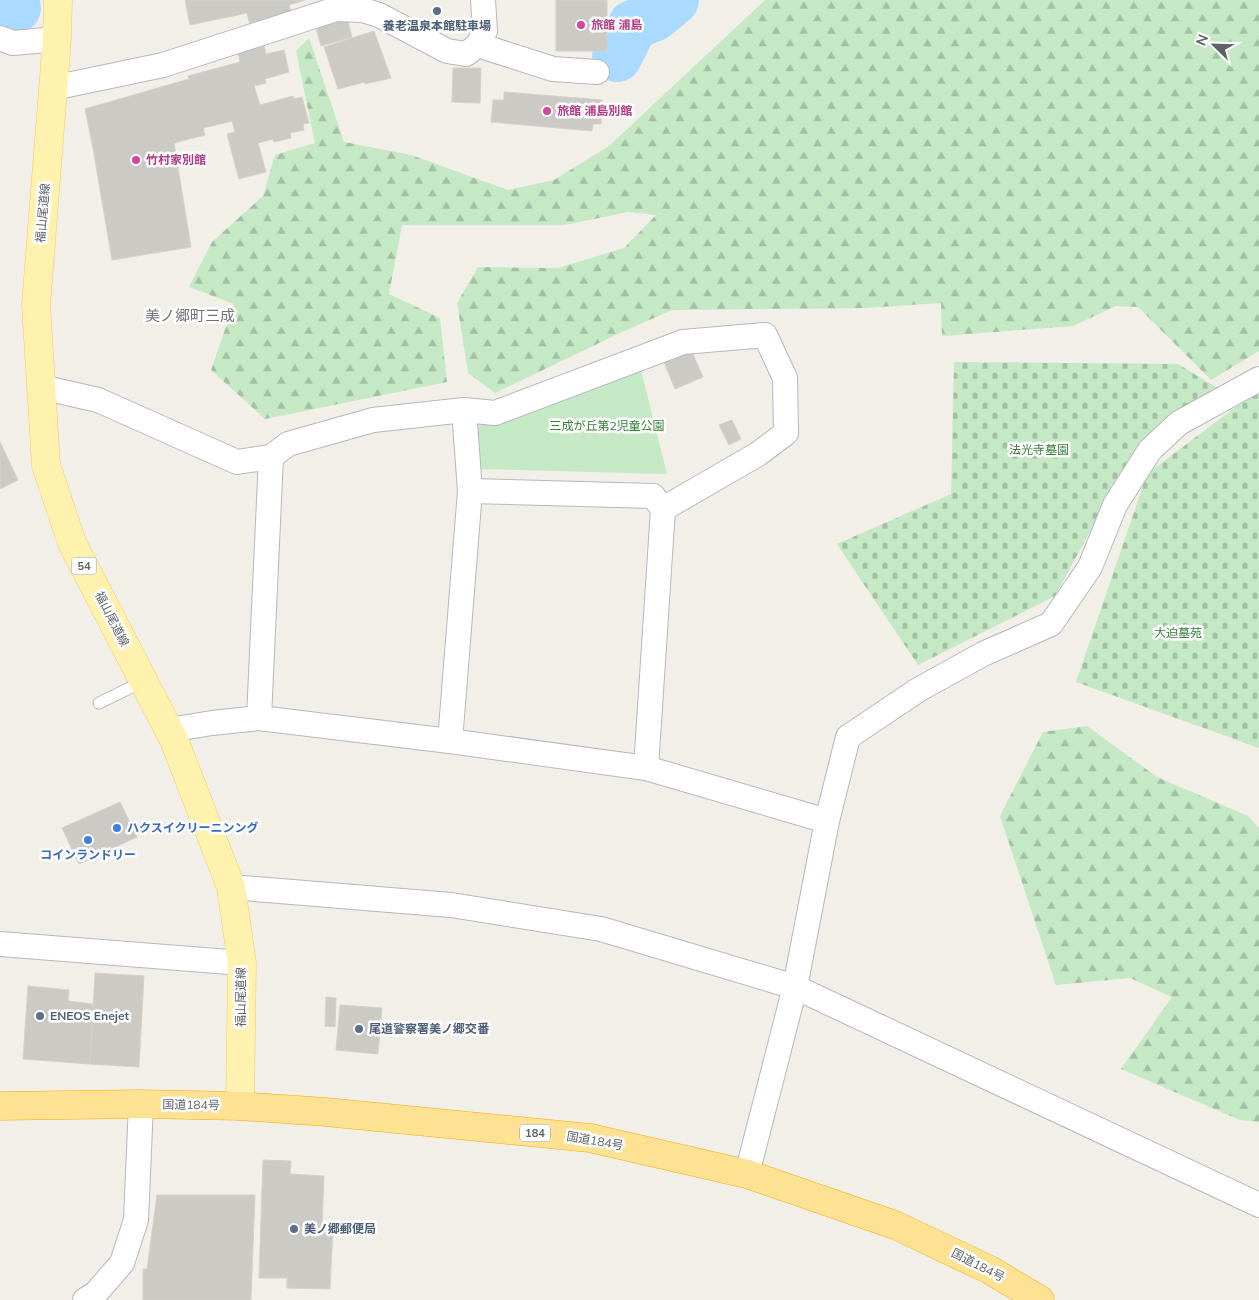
<svg xmlns="http://www.w3.org/2000/svg" width="1259" height="1300" viewBox="0 0 1259 1300" font-family="Mulish,'Noto Sans JP',sans-serif">
<style>
.green{fill:#c5e8c5}
.forest{fill:url(#forest-firs)}
.cemetery{fill:url(#cemetery-stones)}
.lines{fill:none;stroke-linecap:round;stroke-linejoin:round}
.river{stroke:#aadaff;stroke-width:50}
.building{fill:#cccac5;stroke:#d6d1c6}
.lane-casing{stroke:#b5b8bc;stroke-width:13}
.street-casing{stroke:#b5b8bc;stroke-width:26}
.primary-casing{stroke:#f2c960;stroke-width:29}
.highway-casing{stroke:#f9ab00;stroke-width:29}
.lane{stroke:#fff;stroke-width:11}
.street{stroke:#fff;stroke-width:24}
.primary{stroke:#fff2af;stroke-width:28}
.highway{stroke:#fde293;stroke-width:28}
.service-dot{fill:#5c6f8a;stroke:#fff;stroke-width:2}
.hotel-dot{fill:#d1479c;stroke:#fff;stroke-width:2}
.shop-dot{fill:#3f7fe0;stroke:#fff;stroke-width:2}
.labels{text-anchor:middle;stroke-width:5;stroke-linejoin:round;paint-order:stroke}
.shield{fill:#fff;stroke:#8f9295;stroke-width:1}
.shield-label{font-size:11px;font-weight:bold;fill:#5f6368}
.hotel-label{font-size:12px;font-weight:bold;fill:#b23c85;stroke:#fff;text-anchor:start}
.service-label{font-size:12px;font-weight:bold;fill:#4e5e75;stroke:#fff;text-anchor:start}
.street-label{font-size:12px;fill:#5f6368;stroke:#fff}
.park-label{font-size:12px;fill:#348238;stroke:#fff}
.shop-label{font-size:12px;font-weight:bold;fill:#366cbe;stroke:#fff;text-anchor:start}
.quarter-label{font-size:15px;fill:#70757a;stroke:#fff}
</style>
<defs>
<pattern id="forest-firs" width="22" height="20" patternUnits="userSpaceOnUse" patternTransform="scale(1.25)"><rect width="22" height="20" fill="#c5e8c5"/><path d="M5 1l3.5 6h-7zM16 11l3.5 6h-7z" fill="#a3c0a4"/></pattern>
<pattern id="cemetery-stones" width="16" height="16" patternUnits="userSpaceOnUse" patternTransform="scale(1.25)"><rect width="16" height="16" fill="#c5e8c5"/><path d="M2 7V4a2 2 0 0 1 4 0v3zM10 15v-3a2 2 0 0 1 4 0v3z" fill="#a3c0a4"/></pattern>
</defs>
<rect width="100%" height="100%" fill="#f1efe8"/>
<path class="green" d="M640 366 667 474 480 469 477 421Z"/>
<g class="forest">
<path d="M765 0H1259V351L1211 380 1138 307 1116 306 1073 326 942 336 941 303 865 308 672 310 622 332 495 393 468 373 457 303 478 267 558 268 624 248 656 215 628 212 565 225H402L389 294 440 318 447 382 265 419 211 370 234 304 189 287 212 242 263 196 275 155 315 143 296 51 309 38 344 142 411 155 508 190 554 180 609 146Z"/>
<path d="M1087 726 1157 777 1248 816 1259 828V1122L1240 1120 1121 1069 1172 997 1130 978 1056 985 1000 816 1043 732Z"/>
</g>
<g class="cemetery">
<path d="M954 362 1178 364 1219 389 1101 511 1055 596 918 665 837 544 951 494Z"/>
<path d="M1259 393V748L1076 682 1147 474 1249 397Z"/>
</g>
<g class="lines">
<g class="river">
<path d="M10 0 16 8"/>
<path d="M617 57 633 25 655 16 674 0"/>
</g>
</g>
<g class="building">
<path d="M185 0H305L289 5 291 13 250 25 247 13 190 25Z"/>
<rect x="556" y="0" width="51" height="51"/>
<path d="M347 18 352 37 321 46 315 24Z"/>
<path d="M374 31 391 78 365 84V82L338 89 324 47Z"/>
<path d="M264 45 266 54 284 50 289 72 265 79 266 83 254 86 260 105 293 96 294 99 302 97 309 123 303 124 304 130 290 133 291 138 274 142 273 139 258 143 266 172 239 179 227 134 235 132 232 121 203 128 205 135 174 143 191 247 112 260 93 148 85 109 189 79 188 76 240 62 238 52Z"/>
<path d="M453 68H481L480 103 452 102Z"/>
<path d="M504 92 602 100 601 124H593L592 131 491 122 493 100H504Z"/>
<path d="M691 350 703 377 675 389 662 357Z"/>
<path d="M732 420 741 439 729 445 719 425Z"/>
<path d="M0 442 18 480 0 489Z"/>
<path d="M120 802 137 837 79 864 62 828Z"/>
<path d="M95 973 144 976 139 1067 90 1064Z"/>
<path d="M28 986 69 990 68 1001 93 1004 90 1064 23 1059Z"/>
<path d="M326 997 336 998 335 1027 325 1026Z"/>
<path d="M340 1005 382 1008 378 1054 336 1050Z"/>
<path d="M263 1160 291 1161 290 1174 324 1176 322 1227 333 1228 330 1289 287 1288V1278H259Z"/>
<path d="M157 1195H255L251 1300H143V1269H147Z"/>
</g>
<g class="lines">
<g class="lane-casing">
<path id="lane" d="M99 703 144 681"/>
</g>
<g class="street-casing">
<g id="street">
<path d="M0 38 13 43 57 39"/>
<path d="M478 45 485 31 483 0"/>
<path d="M53 88 163 65 336 9 363 10 379 15 447 51 466 54 478 45 553 69 597 72"/>
<path d="M41 387 98 400 237 462 271 457 288 444 373 420 464 410 495 413 683 342 765 335 785 378 786 433 758 454 663 509"/>
<path d="M470 491 653 496 663 509 646 768"/>
<path d="M259 718 271 457"/>
<path d="M169 730 212 723 259 718 450 741 646 768 827 821"/>
<path d="M450 741 470 491 464 410"/>
<path d="M231 887 451 905 601 929 795 987 1259 1205"/>
<path d="M0 944 242 963"/>
<path d="M747 1174 795 987 827 821 848 737 918 690 983 654 1051 624 1090 567 1115 505 1150 450 1179 423 1259 379"/>
<path d="M85 1300 96 1293 122 1263 136 1220 141 1104"/>
</g>
</g>
<g class="primary-casing">
<path id="primary" d="M58 0 57 39 36 305 46 465 72 543 174 740 231 887 242 963 240 1106"/>
</g>
<g class="highway-casing">
<path id="highway" d="M0 1106 141 1104 240 1106 326 1112 590 1138 747 1174 895 1225 990 1270 1040 1300"/>
</g>
<use href="#lane" class="lane"/>
<use href="#street" class="street"/>
<use href="#primary" class="primary"/>
<use href="#highway" class="highway"/>
</g>
<g class="service-dot">
<circle cx="437" cy="11" r="5"/>
<circle cx="40" cy="1016" r="5"/>
<circle cx="359" cy="1029" r="5"/>
<circle cx="294" cy="1229" r="5"/>
</g>
<g class="hotel-dot">
<circle cx="581" cy="25" r="5"/>
<circle cx="547" cy="111" r="5"/>
<circle cx="136" cy="160" r="5"/>
</g>
<g class="shop-dot">
<circle cx="117" cy="828" r="5"/>
<circle cx="88" cy="840" r="5"/>
</g>
<g class="labels">
<g class="shield">
<rect x="71.5" y="557.5" width="25" height="17" rx="4"/>
<rect x="520" y="1124.5" width="30" height="17" rx="4"/>
</g>
<g class="shield-label">
<text x="84" y="570">54</text>
<text x="535" y="1137">184</text>
</g>
<g class="hotel-label">
<text x="591" y="29">旅館 浦島</text>
<text x="557" y="115">旅館 浦島別館</text>
<text x="146" y="164">竹村家別館</text>
</g>
<g class="service-label">
<text x="437" y="30" text-anchor="middle">養老温泉本館駐車場</text>
<text x="50" y="1020">ENEOS Enejet</text>
<text x="369" y="1033">尾道警察署美ノ郷交番</text>
<text x="304" y="1233">美ノ郷郵便局</text>
</g>
<g class="street-label">
<text transform="translate(43 213) rotate(-85)" y="4">福山尾道線</text>
<text transform="translate(112 619) rotate(63)" y="4">福山尾道線</text>
<text transform="translate(241 997) rotate(-90)" y="4">福山尾道線</text>
<text transform="translate(191 1105) rotate(1)" y="4">国道184号</text>
<text transform="translate(595 1141) rotate(10)" y="4">国道184号</text>
<text transform="translate(978 1265) rotate(27)" y="4">国道184号</text>
</g>
<g class="park-label">
<text x="607" y="430">三成が丘第2児童公園</text>
<text x="1039" y="454">法光寺墓園</text>
<text x="1178" y="637">大迫墓苑</text>
</g>
<g class="shop-label">
<text x="127" y="832">ハクスイクリーニンング</text>
<text x="88" y="859" text-anchor="middle">コインランドリー</text>
</g>
<g class="quarter-label">
<text x="190" y="321">美ノ郷町三成</text>
</g>
</g>
<g transform="translate(1214 45) rotate(293)" stroke="#ffffff" stroke-width="4" paint-order="stroke">
<path d="M0-4L9 19L0 12L-9 19Z" fill="#5f6368"/>
<text y="-8" font-size="14" font-weight="bold" text-anchor="middle" fill="#5f6368">N</text>
</g>
</svg>
